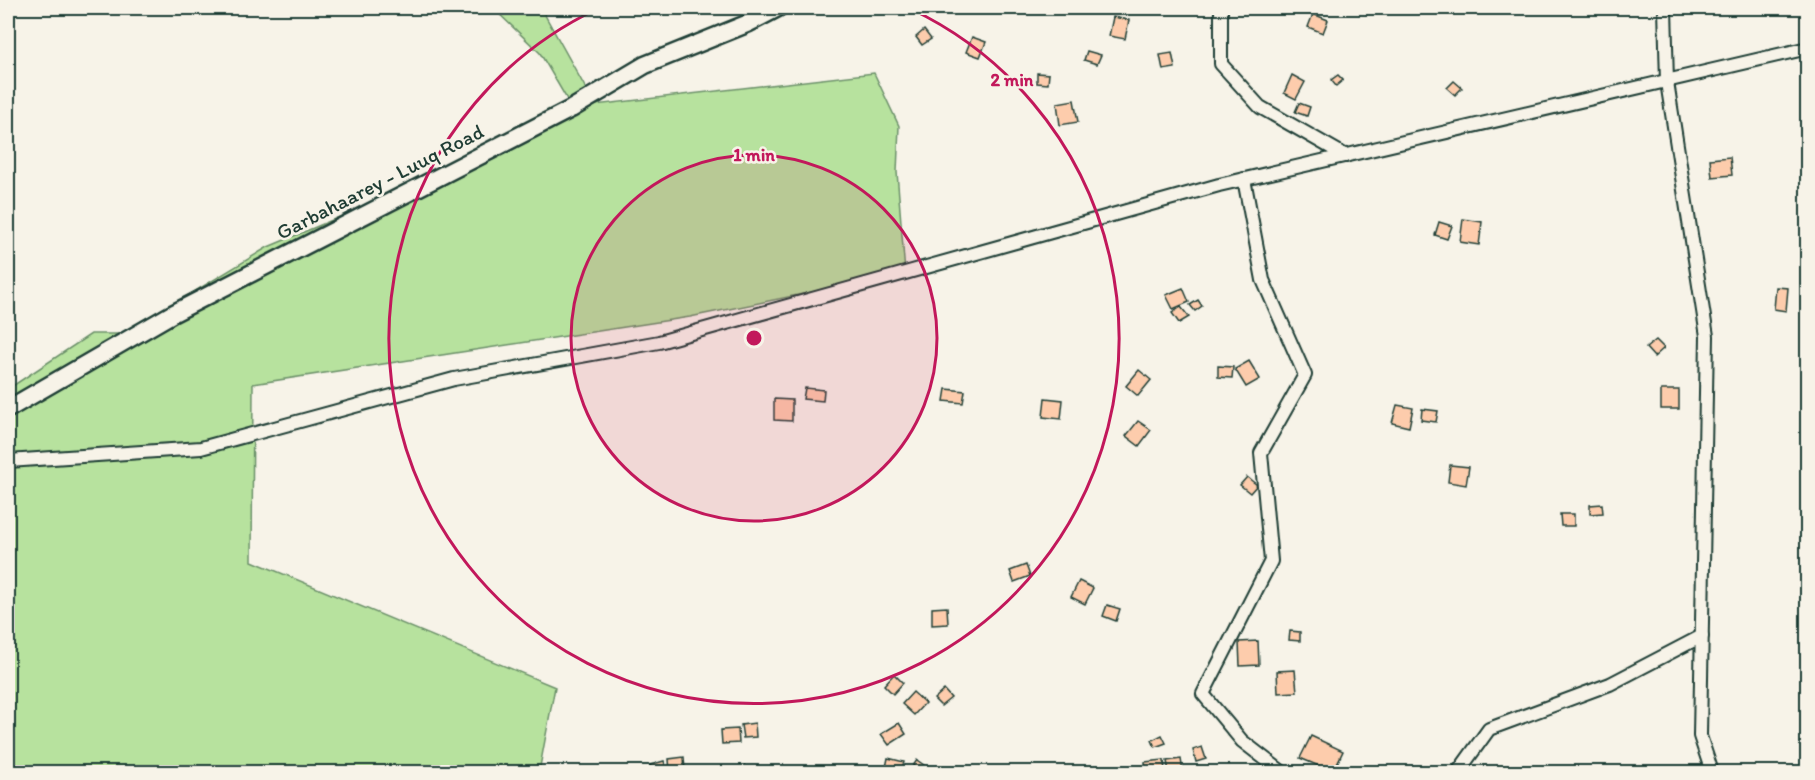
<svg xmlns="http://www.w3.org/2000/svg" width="1815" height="780" viewBox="0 0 1815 780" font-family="Itim,sans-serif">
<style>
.green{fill:#b7e29e;stroke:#6b9069;stroke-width:1.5}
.building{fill:#fdccac;stroke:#1f3d34;stroke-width:1.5}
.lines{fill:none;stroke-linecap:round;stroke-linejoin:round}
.street-casing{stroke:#1f3d34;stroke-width:16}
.secondary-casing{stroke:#1f3d34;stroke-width:21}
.street{stroke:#f7f3e8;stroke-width:12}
.secondary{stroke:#f7f3e8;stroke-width:16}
.ring{fill:none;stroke:#c2185b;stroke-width:3}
.labels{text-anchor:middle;stroke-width:5;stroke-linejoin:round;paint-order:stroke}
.street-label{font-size:21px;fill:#1f3d34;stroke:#f7f3e8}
.centre{fill:#c2185b;stroke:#f7f3e8;stroke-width:3}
.ring-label{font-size:18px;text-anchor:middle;font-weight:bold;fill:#c2185b;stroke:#f7f3e8;stroke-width:5;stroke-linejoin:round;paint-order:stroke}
</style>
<rect width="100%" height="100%" fill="#f7f3e8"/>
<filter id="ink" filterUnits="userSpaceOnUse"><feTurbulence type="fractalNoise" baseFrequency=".0167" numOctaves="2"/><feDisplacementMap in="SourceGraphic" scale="12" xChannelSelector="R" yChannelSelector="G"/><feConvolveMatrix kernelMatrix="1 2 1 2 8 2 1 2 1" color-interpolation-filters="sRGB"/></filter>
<g filter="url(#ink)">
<path class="green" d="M493 8H541L595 105 874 73 899 126 897 172 905 273 690 317 253 384 252 561 555 687 539 772H8V389L91 334H124L268 247 404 190 568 101 540 53Z"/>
<g class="building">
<path d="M1313 14 1328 20 1323 33 1308 27Z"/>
<path d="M1113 17 1129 20 1125 39 1109 36Z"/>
<path d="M924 30 931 39 922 45 916 37Z"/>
<path d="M972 37 986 42 980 57 966 52Z"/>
<path d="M1087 51 1101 55 1097 64 1084 60Z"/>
<path d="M1172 53 1175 68 1163 70 1160 55Z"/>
<path d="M1037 73 1049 74 1048 84 1037 83Z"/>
<path d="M1292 75 1305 82 1296 99 1284 93Z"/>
<path d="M1338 75 1343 80 1336 86 1331 80Z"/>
<path d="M1454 81 1462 88 1455 95 1447 88Z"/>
<path d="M1074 100 1078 122 1060 125 1057 103Z"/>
<path d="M1299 103 1310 107 1307 116 1295 112Z"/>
<path d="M1730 157 1732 175 1712 177 1710 159Z"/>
<path d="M1463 219 1482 222 1479 245 1460 242Z"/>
<path d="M1439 222 1452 226 1447 239 1435 235Z"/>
<path d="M1776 287 1788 288 1786 311 1774 309Z"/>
<path d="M1183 288 1189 302 1173 309 1166 295Z"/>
<path d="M1198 300 1202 306 1195 311 1190 305Z"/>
<path d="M1181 307 1189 317 1179 323 1172 313Z"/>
<path d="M1656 340 1664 348 1654 357 1646 348Z"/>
<path d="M1249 361 1260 379 1246 387 1235 369Z"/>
<path d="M1218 366 1233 367 1232 378 1218 377Z"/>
<path d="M1139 370 1151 380 1138 396 1126 386Z"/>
<path d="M805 388 824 390 823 401 803 399Z"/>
<path d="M946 389 965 391 963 403 944 401Z"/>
<rect x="1661" y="390" width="18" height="19"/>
<path d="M1045 398 1063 400 1061 419 1043 417Z"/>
<path d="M774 399 792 400V421L774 420Z"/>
<path d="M1397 405 1413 408 1409 427 1392 423Z"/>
<path d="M1422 409 1438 411 1436 422 1421 420Z"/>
<path d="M1138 421 1151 430 1139 446 1126 436Z"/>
<path d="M1450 465 1469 467 1466 485 1448 482Z"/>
<path d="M1247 477 1257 485 1250 493 1240 485Z"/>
<path d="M1602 504 1603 513 1590 514V505Z"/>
<path d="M1560 514H1574V526H1561Z"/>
<path d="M1026 565 1030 576 1014 582 1010 571Z"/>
<path d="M1079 581 1093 588 1085 604 1071 597Z"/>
<path d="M1107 605 1120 609 1116 621 1103 616Z"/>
<path d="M947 607 948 624 932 625V608Z"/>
<path d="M1290 631 1300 632V641L1289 640Z"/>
<path d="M1258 641 1259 665 1240 666 1239 642Z"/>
<path d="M1295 670 1297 692 1278 693 1277 671Z"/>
<path d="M894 674 903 683 893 694 884 685Z"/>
<path d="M944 690 951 698 941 706 934 699Z"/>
<path d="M913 692 925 703 914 715 902 704Z"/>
<path d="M755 723 756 737 743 738 741 725Z"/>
<path d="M899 723 906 734 889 745 881 734Z"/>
<path d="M738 729 739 743 722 744 721 730Z"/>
<path d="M1162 735 1166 743 1155 747 1152 740Z"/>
<path d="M1311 736 1343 751 1333 772 1300 758Z"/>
<path d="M1202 747 1206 759 1196 762 1193 750Z"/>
<path d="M684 757 685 771 670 772 669 759Z"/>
<path d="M888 758 904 762 901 772H885Z"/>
<path d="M1181 759 1183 772H1169L1167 761Z"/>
<path d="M917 760 932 771 931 772H909Z"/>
<path d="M1164 760 1165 772H1146L1145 762Z"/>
<path d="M664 761 667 772H652L650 765Z"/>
</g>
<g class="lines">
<g class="street-casing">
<g id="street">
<path d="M1221 8V64L1260 107 1346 156"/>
<path d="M1665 8 1667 82 1707 336 1700 736 1712 772"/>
<path d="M1244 179 1263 280 1305 375 1261 453 1271 561 1203 694 1242 741 1282 772"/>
<path d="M8 461 201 448 454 379 659 342 1219 185 1808 48"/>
<path d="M1458 772 1489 729 1610 684 1702 636"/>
</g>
</g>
<g class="secondary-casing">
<path id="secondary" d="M8 409 172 314 571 109 645 65 749 23 778 8"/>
</g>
<use href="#street" class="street"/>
<use href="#secondary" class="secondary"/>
</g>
</g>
<circle cx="754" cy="338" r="183" fill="#c2185b" fill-opacity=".12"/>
<g class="ring">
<circle cx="754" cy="338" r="183"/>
<path d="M911 9A365 365 0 1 1 597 9"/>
</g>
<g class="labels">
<g class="street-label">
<text transform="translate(380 182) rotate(-27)" y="7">Garbahaarey - Luuq Road</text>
</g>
</g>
<circle cx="754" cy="338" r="9" class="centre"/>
<g class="ring-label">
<text x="1012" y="86">2 min</text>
<text x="754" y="161">1 min</text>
</g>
<rect width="1815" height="780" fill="none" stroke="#f7f3e8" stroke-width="30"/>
<rect x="15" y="15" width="1785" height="750" fill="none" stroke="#1f3d34" stroke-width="2" filter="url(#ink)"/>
</svg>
